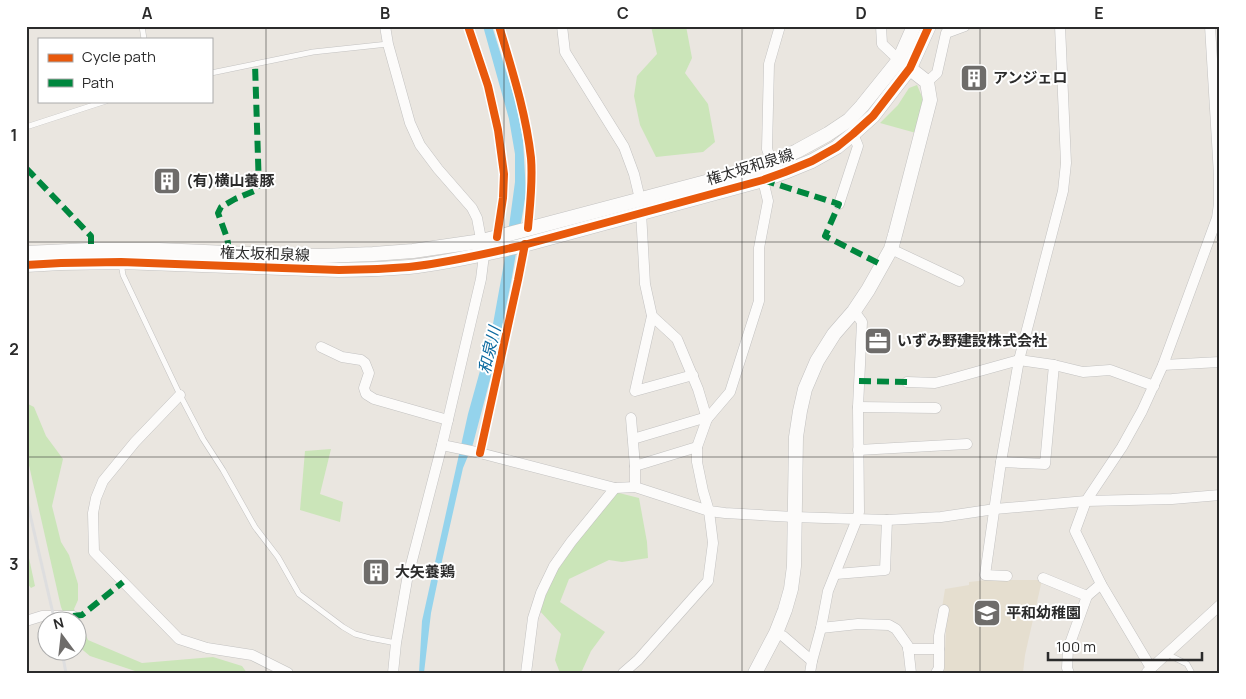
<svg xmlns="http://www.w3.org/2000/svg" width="1246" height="699" viewBox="0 0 1246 699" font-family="Manrope,'Noto Sans JP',sans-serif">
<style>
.education{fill:#e5decf}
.green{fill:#cbe5b9}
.water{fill:#94d3ec}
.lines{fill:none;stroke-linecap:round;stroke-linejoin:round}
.lane-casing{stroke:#c3c2c1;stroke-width:6}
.street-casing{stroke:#c3c2c1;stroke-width:11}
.secondary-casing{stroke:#c3c2c1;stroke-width:15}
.lane{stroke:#fcfbfa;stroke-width:5}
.street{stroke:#fcfbfa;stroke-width:10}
.secondary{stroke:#fcfbfa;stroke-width:14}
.rail{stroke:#dededf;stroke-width:3}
.quiet{stroke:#00873e;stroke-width:6;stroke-dasharray:12 6;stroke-linecap:butt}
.cycleway-casing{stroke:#fff;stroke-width:11}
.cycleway{stroke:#e8590c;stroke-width:8}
.grid{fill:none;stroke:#2b2b2b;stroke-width:1;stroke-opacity:0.55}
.labels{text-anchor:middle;stroke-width:4;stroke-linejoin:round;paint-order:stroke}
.poi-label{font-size:15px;font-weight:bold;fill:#2b2b2b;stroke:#fff;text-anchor:start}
.street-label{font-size:15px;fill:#2b2b2b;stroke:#fff}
.water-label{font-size:16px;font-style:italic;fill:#0b699f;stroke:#fff}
.neatline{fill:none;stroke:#2b2b2b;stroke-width:2}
.grid-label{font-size:16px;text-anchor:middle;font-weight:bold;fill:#2b2b2b}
</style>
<rect width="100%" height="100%" fill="#eae6e0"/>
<path class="education" d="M987 580H1042L1025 655 1023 673H944L947 609 942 608 945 589 969 585V582Z"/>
<g class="green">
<path d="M651 26H686L692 58 685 73 708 104 715 142 703 152 656 157 640 125 634 96 637 76 657 54Z"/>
<path d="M917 85 923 99 916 133 880 123 898 105 909 88Z"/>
<path d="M26 403 34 407 46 436 63 459 52 506 61 542 69 555 78 584V600L74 609 88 640 142 663 213 657 242 666 247 673H141L90 656 78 646V622L67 621 61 607 26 452Z"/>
<path d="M331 449 320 494 343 502 340 522 300 510 305 451Z"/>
<path d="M615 492 639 498 647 542 648 558 622 562 609 560 569 579 560 602 605 632 591 651 581 673H560L555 660 561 634 539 610 557 571 582 535Z"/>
<path d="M26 544 35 586 31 588 26 582Z"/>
</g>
<path class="water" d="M483 26H492L516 103 523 140 526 193 512 277 496 357 473 444 463 468 440 570 431 613 424 673H419L422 621 468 414 493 324 504 263 515 182V154L509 119Z"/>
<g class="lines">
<g class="lane-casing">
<g id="lane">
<path d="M142 26 144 39"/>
<path d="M211 73 313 52 388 44"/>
<path d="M26 127 106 101"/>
<path d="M121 263 123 275 180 395 203 439 223 470 255 527 278 557 299 594 343 627 355 634 370 638 396 643"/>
<path d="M1167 654 1187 664 1192 673"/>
</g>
</g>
<g class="street-casing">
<g id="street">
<path d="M385 26 388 44 410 123 420 145 438 169 472 208 477 218 484 255 481 279 464 351 442 445 407 580 396 643 393 673"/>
<path d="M562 26 565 52 624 147 634 174 640 199"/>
<path d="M881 26 882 44 899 60"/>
<path d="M927 82 937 73 946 33 965 26"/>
<path d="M772 163 767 149 769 64 780 26"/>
<path d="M839 204 858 146 853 134"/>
<path d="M891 249 959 281"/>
<path d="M652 316 635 391 693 375"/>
<path d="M321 347 342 357 361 360 365 363 369 373 364 388 366 394 374 399 430 415 448 420"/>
<path d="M1163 365 1220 362"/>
<path d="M907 382 935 383 951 379 1019 360 1054 365 1083 372 1110 370 1154 386"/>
<path d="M180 395 135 442 103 481 96 498 93 513 94 552 179 639 207 648 252 655 288 673"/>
<path d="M858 407 936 408"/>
<path d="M631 418 635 466V487"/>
<path d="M707 419 730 392 759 301V248L768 201 763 180"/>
<path d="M633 439 707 417"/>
<path d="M442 445 476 452 615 488 635 487 709 511 725 513 794 517 887 520 941 517 995 509 1086 501 1172 499 1220 495"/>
<path d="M858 450 967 444"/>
<path d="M1001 462 1045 464 1054 365"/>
<path d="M635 466 697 447"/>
<path d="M836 574 885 570 887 520"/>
<path d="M1007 576 985 575 1001 462 1019 360 1063 191 1066 163 1060 26"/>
<path d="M1043 578 1087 596"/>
<path d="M26 621 42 616H73"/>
<path d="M821 628 858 624 889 625 896 629 908 646 911 673"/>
<path d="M776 633 783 636 812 661"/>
<path d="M908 649H939"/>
<path d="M1151 668 1101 584 1075 531 1086 501 1122 447 1142 411 1163 365 1217 218 1219 204V175L1210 26"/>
<path d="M1147 672 1220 605"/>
<path d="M526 673 533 618 541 593 554 566 571 542 615 488"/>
<path d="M623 673 638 660 708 581 713 543 709 511 703 491 697 462V447L707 419 698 389 677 339 652 316 645 284 641 212"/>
<path d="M810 673 812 661 821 628 828 591 857 519 859 512 858 407 862 322 854 311"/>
<path d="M936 673 939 668V636L944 610"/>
<path d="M1069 673 1067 668 1068 649 1087 596 1101 584"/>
</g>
</g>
<g class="secondary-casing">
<g id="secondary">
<path d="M26 253 91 250H159L271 255 322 256 373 254 413 251 482 241 740 173 772 163 797 151 828 134 849 120 862 106 899 60 914 26"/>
<path d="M26 265 61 263 121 262 339 270C363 270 386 269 409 267 447 263 484 254 520 246L763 180 785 172 812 161 837 147 853 134 873 116 910 68 929 26"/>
<path d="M755 673 776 633 785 610 791 589 794 566 796 437 800 411 805 389 817 361 834 334 854 311 868 290 891 249 895 235 930 100 927 82 904 64"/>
</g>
</g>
<use href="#lane" class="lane"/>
<use href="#street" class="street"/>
<use href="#secondary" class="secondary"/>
<g class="rail">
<path d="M26 497 55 622"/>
<path d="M62 652 66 673"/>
</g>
<g class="quiet">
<path d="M26 168 91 236V250"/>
<path d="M763 180 839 204 825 236 882 265"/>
<path d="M226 252 228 243 227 238 218 213 221 207 235 199 259 189 255 64"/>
<path d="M859 381 907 382"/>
<path d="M73 616 82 615 123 582"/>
</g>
<g class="cycleway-casing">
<g id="cycleway">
<path d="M468 26 488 86 498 130 504 174 503 198 497 237"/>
<path d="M499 26C512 70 526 113 531 158 533 182 530 205 528 228"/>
<path d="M26 265 61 263 121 262 339 270C363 270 386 269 409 267 447 263 484 254 520 246L763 180 785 172 812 161 837 147 853 134 873 116 910 68 929 26"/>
<path d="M480 453 518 280 525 244"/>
</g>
</g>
<use href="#cycleway" class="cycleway"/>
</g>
<path class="grid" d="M266 26V673M504 26V673M742 26V673M980 26V673M26 242H1220M26 457H1220"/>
<defs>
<g id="building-square" transform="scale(1.4375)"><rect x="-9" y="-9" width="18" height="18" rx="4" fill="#6e6c6a" stroke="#fff"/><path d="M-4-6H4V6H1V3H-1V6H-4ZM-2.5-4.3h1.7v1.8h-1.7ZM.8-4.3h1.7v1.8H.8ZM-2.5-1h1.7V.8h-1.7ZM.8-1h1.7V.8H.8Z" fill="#fff"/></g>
<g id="office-square" transform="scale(1.4375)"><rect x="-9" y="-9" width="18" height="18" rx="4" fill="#6e6c6a" stroke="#fff"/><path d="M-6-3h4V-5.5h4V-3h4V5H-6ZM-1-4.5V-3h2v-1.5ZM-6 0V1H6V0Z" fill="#fff"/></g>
<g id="school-square" transform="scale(1.4375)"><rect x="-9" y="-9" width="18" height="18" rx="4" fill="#6e6c6a" stroke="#fff"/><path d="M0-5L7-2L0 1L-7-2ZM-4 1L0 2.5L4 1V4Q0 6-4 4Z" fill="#fff"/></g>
</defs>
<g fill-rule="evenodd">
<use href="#building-square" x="974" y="78"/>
<use href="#building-square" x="167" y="181"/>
<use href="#office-square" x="878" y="341"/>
<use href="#building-square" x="376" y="572"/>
<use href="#school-square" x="987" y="613"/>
</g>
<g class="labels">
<g class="poi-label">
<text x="993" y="83">アンジェロ</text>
<text x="186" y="186">(有)横山養豚</text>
<text x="897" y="346">いずみ野建設株式会社</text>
<text x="395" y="577">大矢養鶏</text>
<text x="1006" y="618">平和幼稚園</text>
</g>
<g class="street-label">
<text transform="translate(750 167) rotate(-17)" y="5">権太坂和泉線</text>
<text transform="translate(265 254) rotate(2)" y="5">権太坂和泉線</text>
</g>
<g class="water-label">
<text transform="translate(489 350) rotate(-77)" y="6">和泉川</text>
</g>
</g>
<rect width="1246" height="699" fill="none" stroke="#ffffff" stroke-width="55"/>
<rect x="38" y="38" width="175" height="65" fill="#ffffff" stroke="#aaaaaa"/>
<rect x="48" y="54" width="25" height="8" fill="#e8590c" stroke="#aaaaaa"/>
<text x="82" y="62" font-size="15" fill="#2b2b2b">Cycle path</text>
<rect x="48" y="79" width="25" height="8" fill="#00873e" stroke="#aaaaaa"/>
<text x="82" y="88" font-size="15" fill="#2b2b2b">Path</text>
<g transform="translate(62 636) rotate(345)"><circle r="24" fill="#ffffff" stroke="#aaaaaa"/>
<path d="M0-4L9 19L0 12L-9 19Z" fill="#6e6c6a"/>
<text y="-8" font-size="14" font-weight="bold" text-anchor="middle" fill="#2b2b2b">N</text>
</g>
<path d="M1048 652v8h154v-8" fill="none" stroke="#2b2b2b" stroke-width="2.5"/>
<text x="1056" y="652" font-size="15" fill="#2b2b2b" stroke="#ffffff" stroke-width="4" paint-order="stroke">100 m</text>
<rect x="28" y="28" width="1190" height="644" class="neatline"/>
<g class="grid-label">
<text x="147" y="19">A</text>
<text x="385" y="19">B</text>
<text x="623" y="19">C</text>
<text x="861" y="19">D</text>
<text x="1099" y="19">E</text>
<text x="14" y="141">1</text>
<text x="14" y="355">2</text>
<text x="14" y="570">3</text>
</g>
</svg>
